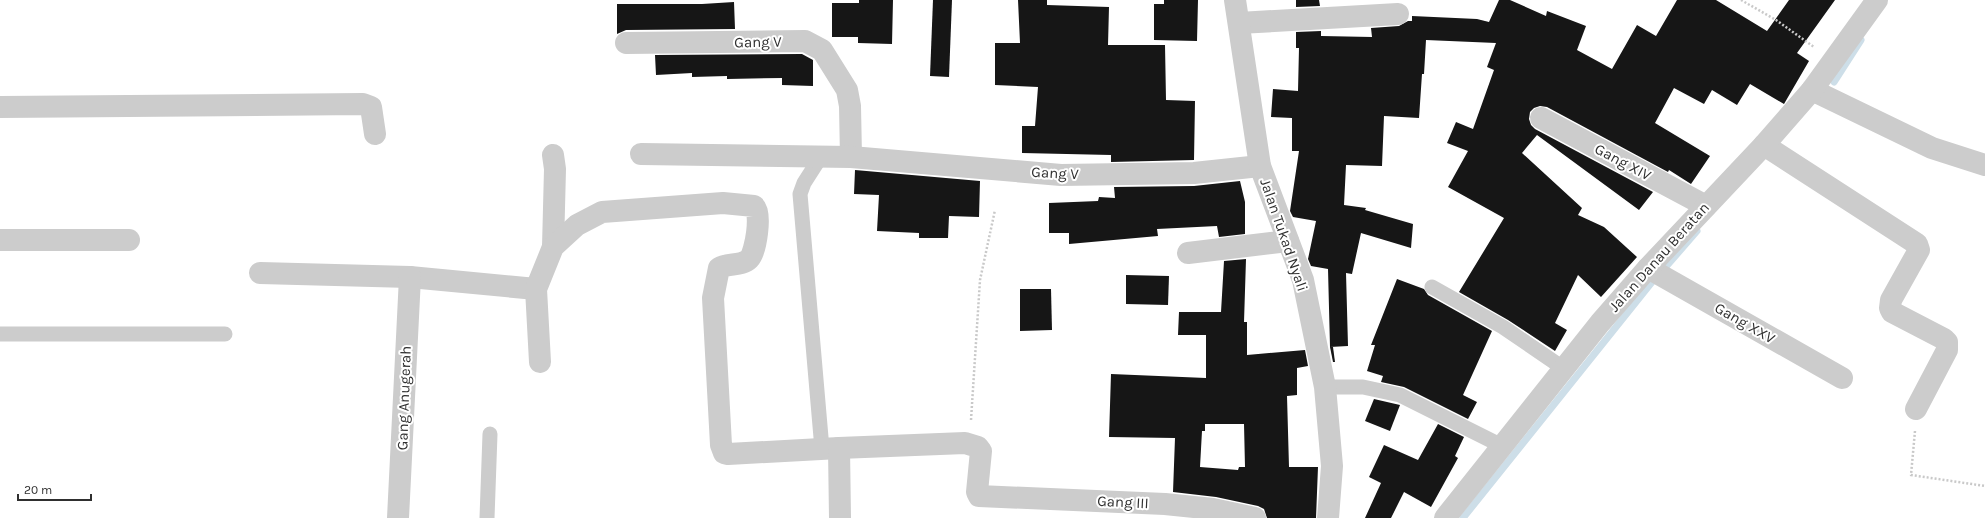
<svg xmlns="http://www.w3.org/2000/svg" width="1985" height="518" viewBox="0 0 1985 518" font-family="Karla,sans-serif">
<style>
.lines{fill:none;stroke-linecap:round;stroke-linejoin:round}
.stream{stroke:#cddee8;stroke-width:7}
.building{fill:#161616;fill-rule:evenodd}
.path{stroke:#c9c9c9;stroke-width:2.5;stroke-dasharray:2 2;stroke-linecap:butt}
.service{stroke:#ccc;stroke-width:15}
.minor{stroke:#ccc;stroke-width:22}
.tertiary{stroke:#ccc;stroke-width:22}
.labels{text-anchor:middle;stroke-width:4;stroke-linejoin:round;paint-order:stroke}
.street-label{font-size:15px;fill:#2f2f2f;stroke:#fff}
</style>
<rect width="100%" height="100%" fill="#fff"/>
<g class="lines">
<g class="stream">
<path d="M1834 82 1861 40"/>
<path d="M1664 269 1697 231"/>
<path d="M1463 518 1652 282"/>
</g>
</g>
<g class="building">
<path d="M859 0H893L892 44 858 43V37H832V3H859Z"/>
<path d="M933 0H952L949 77 930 76Z"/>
<path d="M1018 0H1047V5L1109 7 1108 45H1165L1166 100 1195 101 1194 160 1111 162V155L1022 153V126H1035L1038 87 995 85V43H1020Z"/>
<path d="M1164 0H1198L1197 41 1154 40V4H1164Z"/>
<path d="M1296 0H1319L1320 6 1296 7Z"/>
<path d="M1499 0H1510L1546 16 1547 11 1586 26 1577 50 1612 69 1637 25 1656 36 1677 0H1716L1767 31 1789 0H1835L1797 53 1809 61 1784 104 1750 84 1737 105 1712 90 1704 104 1674 88 1655 123 1710 156 1691 184 1669 170 1668 172 1547 107 1540 106 1534 108 1530 112 1529 119 1531 125 1535 129 1653 192 1639 210 1537 135 1522 153 1582 208 1578 215 1604 227 1637 257 1601 297 1578 275 1555 323 1567 330 1555 351 1508 320 1459 292 1504 218 1448 187 1468 151 1447 143 1456 122 1473 129 1494 70 1487 67 1496 43 1426 40 1424 74H1422L1419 118 1384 116 1382 166 1346 165 1344 205 1366 208 1365 210 1413 224 1411 248 1361 233 1352 274 1346 273 1348 346 1330 347 1328 269 1311 266 1308 259 1316 221 1293 217 1290 211 1299 151H1292V118L1271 117 1273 89 1298 91 1299 48H1296V32L1321 31V36L1372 37 1371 28 1399 26 1408 21H1412V16L1477 19 1489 22Z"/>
<path d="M734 2 735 29 626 30 617 34V4H702Z"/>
<path d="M802 54 813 60V86L782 85V78L727 79V76L692 77V73L656 75 655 55Z"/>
<path d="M855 170 980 181 979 217 949 216 948 238H919V233L877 231 879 195 854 194Z"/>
<path d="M1240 181 1245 202V234L1219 237 1217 226 1157 229 1158 236 1069 244V233H1049V203L1098 201 1099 197 1115 198 1114 187 1194 186Z"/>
<path d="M1246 259 1244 322H1247V355L1305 350 1308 366 1297 368V395L1287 396 1289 467H1318L1316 518H1267L1264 509 1258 506 1216 497 1173 492 1175 438 1109 437 1111 374 1206 378V335H1178L1179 312H1221L1224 261ZM1205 424H1244L1245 467H1239L1238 470 1200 467 1202 431H1205Z"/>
<path d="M1126 275 1169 276 1168 305 1126 304Z"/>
<path d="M1397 279 1424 289 1428 295 1492 331 1463 395 1477 402 1468 419 1404 387 1381 382 1383 376 1367 371 1375 345H1371Z"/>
<path d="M1020 289H1051L1052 330 1020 331Z"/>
<path d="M1330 347H1333L1335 362H1333Z"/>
<path d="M1374 399 1400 405 1390 431 1365 421Z"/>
<path d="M1438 424 1464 437 1455 456 1458 458 1431 507 1404 492 1391 518H1365L1381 483 1369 477 1384 445 1418 460Z"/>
</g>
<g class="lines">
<g class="path">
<path d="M1741 0 1776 20 1814 47"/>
<path d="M971 420 980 280 995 210"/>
<path d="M1915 431 1911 475 1985 486"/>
</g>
<g class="service">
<path d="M820 158 804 183 800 194 822 449"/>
<path d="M1432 287 1503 327 1563 368"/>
<path d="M0 334H225"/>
<path d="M1325 387H1363L1400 395 1502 446"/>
<path d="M487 518 490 434"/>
</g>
<g class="minor">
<path d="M1239 23 1398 14"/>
<path d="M626 43 805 41 822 50 847 90 850 106 851 157"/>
<path d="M1812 90 1932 148 1985 165"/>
<path d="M0 107 363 104 371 107 375 134"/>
<path d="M1541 118 1706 206"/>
<path d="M1764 145 1917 244 1919 250 1891 300 1890 308 1892 312 1944 339 1947 342V350L1916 409"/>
<path d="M641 154 851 157 1061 175 1194 173 1260 166"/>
<path d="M553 155 555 169 553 247"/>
<path d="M0 240H129"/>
<path d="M1188 253 1288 241"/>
<path d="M1648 268 1842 378"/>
<path d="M260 273 410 277 536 289"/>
<path d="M540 362 536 289 553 247 577 225 602 212 723 203 754 206C762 212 756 252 749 259 742 266 728 263 719 268L713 298 721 445 724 453 728 454 839 448 965 443 978 447 981 451 977 492 979 496 1165 504 1213 509 1255 518"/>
<path d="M839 448 840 518"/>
<path d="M398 518 410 277"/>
</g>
<g class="tertiary">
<path d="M1235 0 1260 166 1303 280 1325 387 1332 466 1328 518"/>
<path d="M1445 518 1600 323 1648 268 1764 145 1812 90 1877 0"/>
</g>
</g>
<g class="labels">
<g class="street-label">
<text transform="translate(758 42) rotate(-1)" y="5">Gang V</text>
<text transform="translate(1623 162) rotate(28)" y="5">Gang XIV</text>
<text transform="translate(1055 173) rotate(3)" y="5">Gang V</text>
<text transform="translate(1284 235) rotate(71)" y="5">Jalan Tukad Nyali</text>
<text transform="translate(1659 257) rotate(-48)" y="5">Jalan Danau Beratan</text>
<text transform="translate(1745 323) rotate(30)" y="5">Gang XXV</text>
<text transform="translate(404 398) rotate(-88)" y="5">Gang Anugerah</text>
<text transform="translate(1123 502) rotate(3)" y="5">Gang III</text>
</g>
</g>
<path d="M18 494v6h73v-6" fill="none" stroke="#2f2f2f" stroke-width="2"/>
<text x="24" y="494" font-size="12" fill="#2f2f2f" stroke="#ffffff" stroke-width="3" paint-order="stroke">20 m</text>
</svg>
